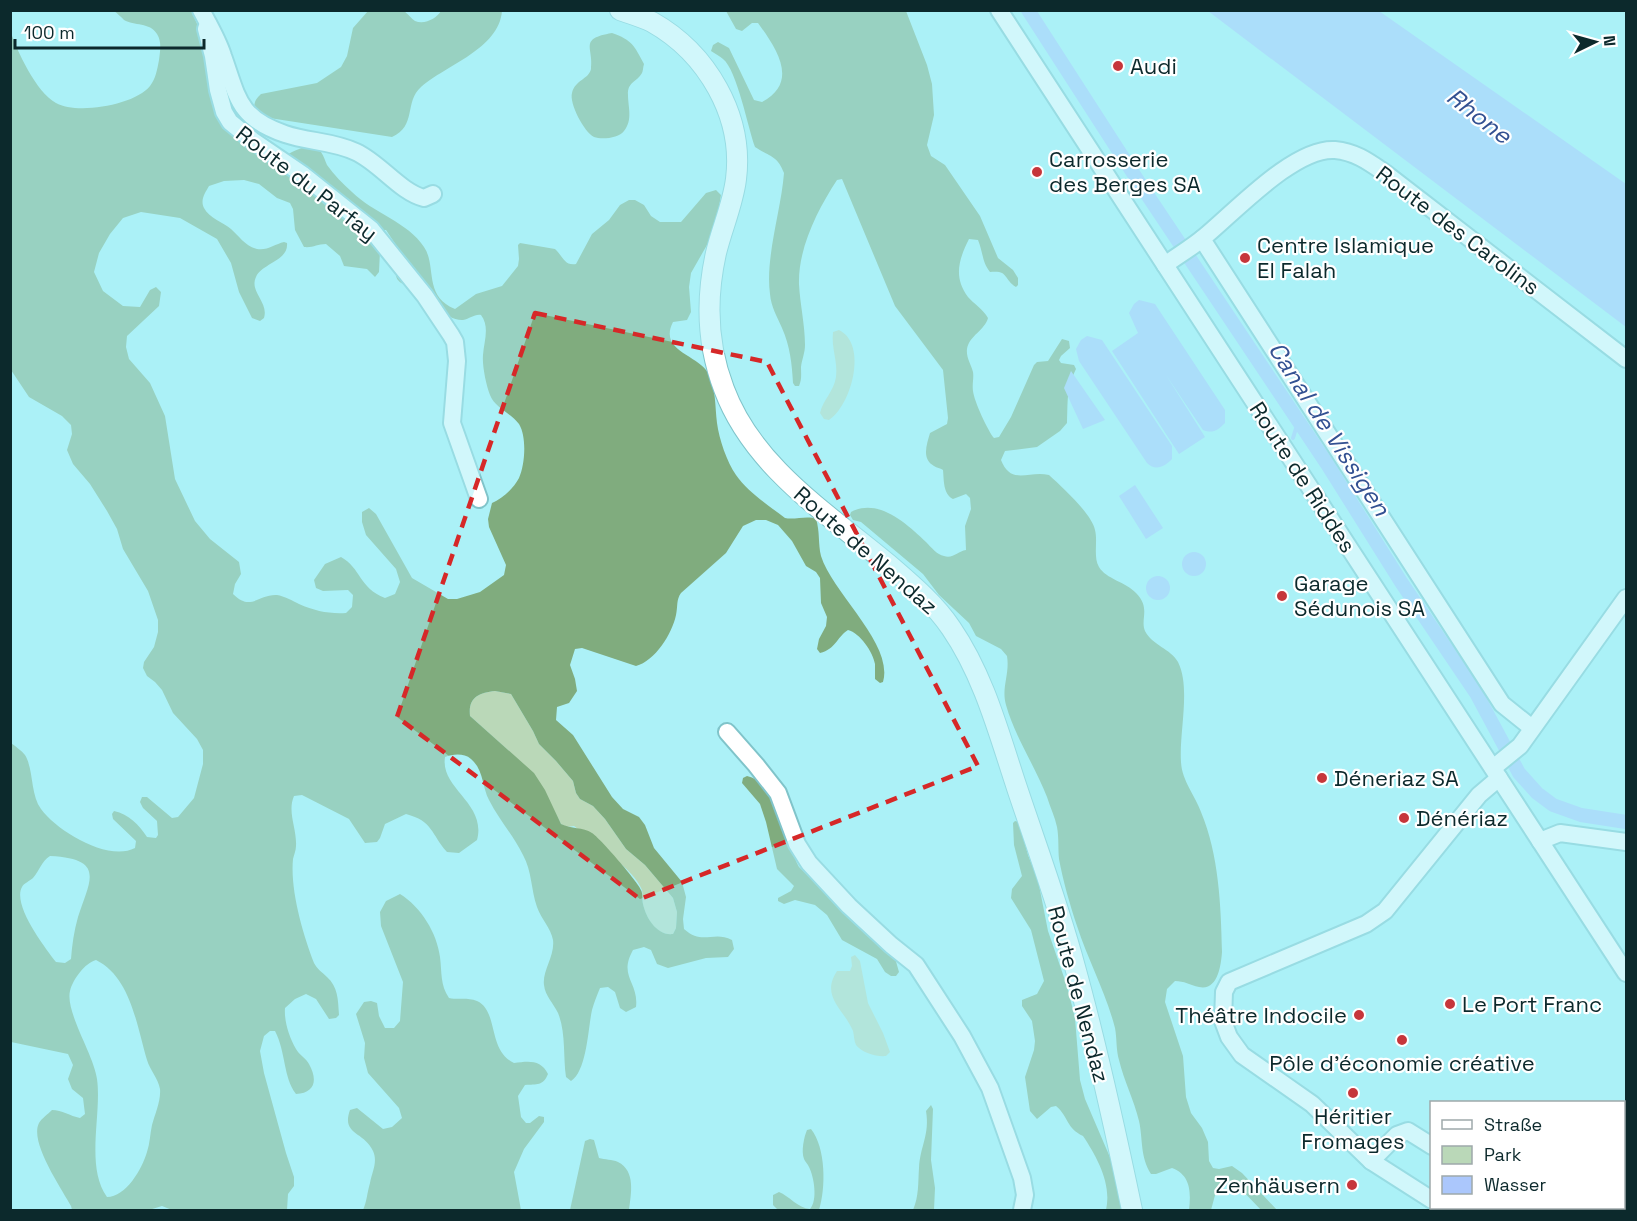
<svg xmlns="http://www.w3.org/2000/svg" width="1637" height="1221" viewBox="0 0 1637 1221" font-family="'Space Grotesk',sans-serif">
<style>
.green{fill:#bad8b8}
.forest{fill:#80ac7e;fill-rule:evenodd}
.water{fill:#abc7fc}
.lines{fill:none;stroke-linecap:round;stroke-linejoin:round}
.stream{stroke:#abc7fc;stroke-width:4}
.canal{stroke:#abc7fc;stroke-width:14}
.minor-casing{stroke:#80c4ca;stroke-width:20}
.major-casing{stroke:#80c4ca;stroke-width:22}
.minor{stroke:#fff;stroke-width:16}
.major{stroke:#fff;stroke-width:20}
.marked{fill:none;stroke:#d62828;stroke-width:4.5;stroke-dasharray:12 8;stroke-linejoin:round}
.poi-dot{fill:#c6363b;stroke:#fff;stroke-width:2}
.labels{text-anchor:middle;stroke-width:4.5;stroke-linejoin:round;paint-order:stroke}
.poi-label{font-size:22px;fill:#0c292c;stroke:#fff;text-anchor:start}
.street-label{font-size:22px;fill:#0c292c;stroke:#fff}
.water-label{font-size:24px;font-style:italic;fill:#335192;stroke:#fff}
</style>
<rect width="100%" height="100%" fill="#acf1f7"/>
<g class="green">
<path d="M839 330C868 344 852 405 829 420L824 419 820 413C823 400 834 391 836 377 838 361 831 348 833 332Z"/>
<path d="M495 691 511 694 533 731 539 744 556 761 573 781 576 793 580 799 593 806 605 819 626 849 645 865 673 898 677 912 676 928 673 934C657 936 646 919 643 904 642 900 643 894 642 890 635 870 591 840 574 826L567 827 561 824 552 807 511 753 470 716C468 697 479 693 495 691Z"/>
<path d="M855 955 860 961 868 1003 883 1033 890 1052 886 1056C877 1057 862 1053 856 1045 854 1041 854 1035 853 1031 844 1009 820 997 837 971H850L852 966 851 957Z"/>
</g>
<g class="forest">
<path d="M114 11H192L232 114 276 161C286 156 302 144 314 147 314 148 321 152 321 152 324 156 325 161 327 165 334 175 343 184 352 192 373 213 408 222 424 247 437 266 423 296 455 309L476 294 502 286 518 266 519 259 518 245 520 243 555 249C563 256 564 266 576 264L592 234 609 220 620 205 629 200H635L644 205 651 216 660 222H681L706 193 716 190 721 195 715 231 691 273 689 287 691 312 687 320 673 322C658 351 699 355 708 373 716 387 715 407 717 423 719 439 727 462 736 475 748 492 769 506 785 518 795 520 808 515 816 519 820 531 818 544 821 556 833 594 894 644 883 682L880 683 875 679C875 674 875 669 875 664 873 652 860 633 848 630 836 638 836 649 820 653L817 649 819 639 826 626 827 617 821 603 820 578 816 572 806 566 792 541 778 525 766 520H756L743 526 726 553 681 593C676 600 678 606 676 615 672 634 655 661 636 666L582 648 575 649 570 665 575 679 577 691 569 703 557 707 556 720 573 735 612 797 623 809 639 817 645 825 654 848 682 882 686 897 683 919 684 929C703 946 713 930 732 940L734 949 728 957 706 958 668 968 657 964 651 950 644 947 633 950C618 977 639 982 636 1007L626 1012 620 1008 615 992 608 987 600 988C597 995 594 1003 592 1010 588 1028 587 1071 571 1081L566 1077C563 1057 566 1032 558 1013 554 1004 545 996 544 985 542 971 555 956 553 940 551 928 541 919 537 907 531 890 532 871 523 855 514 836 499 820 489 800 482 787 484 770 471 759 464 753 453 754 445 757 440 789 487 803 477 840L459 853 447 852C431 834 433 821 406 814L385 824 380 838 377 842 365 843 349 819 302 795 294 796C287 812 297 828 296 846 296 850 294 855 293 859 290 891 303 934 314 963 317 969 322 972 327 977 338 987 338 999 339 1015L336 1018 329 1019 316 999 306 994 295 999 285 1008C284 1021 289 1037 296 1049 299 1055 306 1058 309 1064 318 1080 315 1093 296 1094 283 1077 286 1052 275 1031H270L264 1036 260 1051 264 1073 286 1153 294 1177V1186L288 1194 287 1210H172L162 1206 149 1210H72L71 1206C62 1189 29 1142 39 1123 41 1119 48 1114 52 1110 62 1110 70 1116 80 1118L85 1114 83 1098 72 1089 68 1079 73 1065 68 1054 11 1042V743C15 746 22 751 25 755 34 770 30 794 41 809 57 831 108 862 135 848L136 841 113 819 112 814 114 811C129 814 139 825 147 837L156 838 158 835 157 821 143 808 140 802 142 797H147L172 818 178 817 194 798 203 764V750L197 739 173 713 162 690 155 682 147 676 143 668 144 662 154 647 158 632V620L148 591 123 549 117 529 107 511 90 484 73 464 67 450 72 434 71 425 62 416 29 397 11 370 10 30C17 51 36 92 56 103 77 115 135 105 150 86 156 78 157 70 159 60 160 51 162 42 157 34 150 22 134 26 124 20 121 17 117 13 114 11ZM244 180 259 184 277 198 290 203 293 209 295 230 304 247C313 248 317 244 326 244L340 256 344 266 367 269 375 277 379 272 381 230H386L400 251C393 276 391 286 422 287 432 298 445 321 463 320 470 319 474 314 481 315 490 327 484 341 483 355 482 365 486 385 490 395 495 408 511 413 519 424 527 437 525 465 519 478 514 488 502 499 492 503L488 519 489 527 506 565 504 575 480 592 457 599H448L412 578 376 514 369 508 362 512V522L366 535 396 569 400 582 395 594 385 598C359 588 361 568 341 557L325 564 314 580 316 588 323 591 348 590 353 595 352 607 346 613C329 614 315 611 299 604 293 601 284 596 277 595 258 594 251 612 233 594L235 584 241 574 239 562 210 539 195 521 175 479 165 416 150 383 129 359 126 347 127 336 159 306 161 292 156 287 150 290 140 307 123 306 103 291 94 272 99 253 110 234 123 218 141 212 180 218 217 239 231 263 239 292 252 318 260 321 264 318C269 302 249 292 256 277 262 263 289 261 287 243L284 242C275 244 267 251 257 249 245 246 239 236 231 229 223 222 209 218 204 208 200 200 205 193 209 186L224 181ZM495 691 511 694 533 731 539 744 556 761 573 781 576 793 580 799 593 806 605 819 626 849 645 865 673 898 677 912 676 928 673 934C657 936 646 918 643 904 642 899 643 894 641 890 639 883 599 837 592 833 583 827 571 829 561 824L545 790 534 773 470 716C468 697 479 693 495 691ZM50 856C106 859 90 880 78 917 74 931 72 945 71 959L65 963 56 962C45 948 12 905 22 887 24 883 30 881 33 878 40 870 41 862 50 856ZM96 960C131 977 137 1027 147 1060 150 1070 158 1078 160 1089 161 1101 155 1114 152 1125 150 1134 150 1143 147 1152 142 1169 126 1197 107 1197 85 1166 102 1115 97 1079 94 1055 65 1012 70 991 73 979 85 963 96 960Z"/>
<path d="M368 11H404C407 13 412 19 415 21 425 25 437 18 441 11H502C499 49 446 65 421 87 404 102 417 126 392 137L263 117 256 113C253 105 254 100 261 94L317 83 341 67 347 56 353 28Z"/>
<path d="M726 11H906L927 65 932 84 934 115 927 145 931 156 945 165 980 216 998 258 1013 270 1018 278V285L1016 287C1003 279 1009 270 990 272 982 262 983 252 978 240L969 239C959 259 953 277 968 297 974 304 983 309 988 318 985 330 969 336 967 349 966 358 971 364 973 372 974 378 972 384 973 391 974 401 988 431 994 438L999 437 1011 417 1034 365 1037 362 1048 361 1062 339 1069 341 1070 348 1061 356 1059 360 1061 363 1074 365 1076 369C1066 389 1068 402 1067 423L1060 431 1037 447 1005 451 1001 460C1011 486 1029 470 1049 475 1062 487 1092 514 1095 530 1098 541 1093 557 1099 567 1106 579 1126 582 1136 593 1151 608 1140 619 1145 631 1152 645 1171 649 1178 662 1191 688 1179 732 1181 762 1182 781 1195 795 1201 812 1219 855 1221 906 1222 952 1221 965 1218 991 1199 987 1190 985 1184 981 1175 981L1167 989 1165 1002 1183 1056 1186 1097 1191 1113 1202 1128 1208 1142 1209 1161 1213 1168 1219 1169 1232 1166 1242 1173 1277 1210H1261L1239 1187 1230 1181 1217 1188 1211 1210H1189C1191 1193 1191 1175 1172 1168L1156 1174H1151C1140 1157 1143 1139 1139 1121 1134 1100 1124 1081 1119 1060 1116 1050 1117 1039 1115 1028 1106 993 1088 960 1077 926 1070 905 1063 881 1059 859 1058 849 1059 838 1057 827 1055 817 1050 807 1047 797 1035 766 1015 737 1006 705 1001 688 1010 674 1007 656L1001 649 976 636 969 623 939 595 923 574 861 522 853 520 850 515 851 512C878 497 907 524 926 542 931 547 937 555 944 556 953 559 958 551 966 550L965 526 971 509 970 498 966 494 953 499C943 494 944 480 943 470 940 468 937 468 934 466 921 459 927 444 930 433L947 424 948 418 943 370 895 306 842 179 837 180C818 209 798 248 799 284 800 304 805 325 805 345 805 353 802 359 801 367 801 374 802 379 799 386H795L793 383C792 364 790 346 782 328 777 316 771 307 770 294 765 258 781 211 784 173 777 155 770 157 755 147 748 128 737 70 723 59 720 56 715 54 711 51L713 45 718 42 729 48 754 100 762 102C800 82 776 48 758 23H752L742 31 736 29Z"/>
<path d="M612 33C632 40 634 45 644 64 643 67 643 71 642 73 637 82 627 82 628 95 628 107 633 120 624 131 619 138 602 140 594 137 584 132 569 103 572 93 575 80 589 79 591 69 594 47 578 39 612 33Z"/>
<path d="M747 776C781 784 785 841 799 867L895 958 899 972 896 976H891L885 972 877 959 842 940 827 915 815 905 795 900 784 904 778 901V898L791 891 794 886 777 869 766 822 760 804 742 783 743 778Z"/>
<path d="M1015 821 1019 822 1028 855 1038 880 1048 931 1067 986 1075 1018 1080 1080 1085 1099 1112 1162 1124 1210H1106C1112 1184 1097 1157 1083 1136 1066 1128 1069 1117 1056 1106L1051 1107 1037 1119 1030 1111 1025 1077 1034 1050 1035 1041 1032 1021 1022 1006V1000L1037 994 1044 981 1031 930 1011 898 1012 889 1022 876 1014 845 1013 823Z"/>
<path d="M400 894C421 907 437 933 440 957 442 972 440 985 449 998 459 1000 467 997 477 1001 499 1011 487 1050 514 1063 528 1061 541 1059 548 1074 543 1086 537 1084 525 1085L518 1096 521 1117 526 1123H530L539 1116 544 1117V1122L524 1149 514 1172 521 1210H363C367 1201 367 1193 370 1183 372 1172 378 1162 373 1151 364 1131 341 1135 350 1110L357 1108 383 1129 392 1127 402 1118 399 1108 368 1073 364 1058 365 1043 356 1014 364 1002 371 1001 377 1003 379 1016 385 1028H394L400 1021 403 982 381 926 380 912 386 901Z"/>
<path d="M931 1105 933 1109 931 1160 935 1188 934 1210H913C919 1196 918 1183 919 1168 920 1146 930 1135 926 1111Z"/>
<path d="M811 1129C826 1148 826 1188 819 1210H778L773 1205V1195L779 1192C789 1196 798 1208 810 1209 818 1200 814 1177 809 1167 808 1164 805 1162 804 1159 801 1151 804 1137 807 1130Z"/>
<path d="M590 1139 594 1140 599 1158C605 1160 612 1159 618 1162 636 1171 631 1194 629 1210H570L585 1141Z"/>
</g>
<g class="water">
<path d="M1208 11H1379L1626 184V327Z"/>
<path d="M1139 300 1155 304 1225 410V423C1218 430 1213 434 1203 430L1166 375 1205 437 1179 454 1112 351 1138 333 1129 313 1134 304Z"/>
<path d="M1087 336 1102 340 1172 446V459C1165 466 1156 472 1147 463L1079 361 1076 349 1081 340Z"/>
<path d="M1071 371 1105 420 1083 429 1064 388Z"/>
<path d="M1135 485 1163 528 1146 539 1119 496Z"/>
<circle cx="1194" cy="564" r="12"/>
<circle cx="1158" cy="588" r="12"/>
</g>
<g class="lines">
<path class="stream" d="M1293 438 1298 422"/>
<path class="canal" d="M1028 10 1142 187 1327 464 1401 582 1476 693 1519 773 1537 793 1553 805 1581 815 1626 822"/>
<g class="minor-casing">
<g id="minor">
<path d="M201 10C209 25 218 40 223 56 238 98 238 118 285 134 308 142 333 141 356 152 380 163 400 192 424 198L433 194"/>
<path d="M999 10 1626 973"/>
<path d="M208 24 206 29 213 56 218 90 224 112 230 122 252 140 302 174 371 229 425 296 451 335 455 342 457 361 452 423 479 499"/>
<path d="M1202 239 1502 704 1532 728"/>
<path d="M1165 265C1177 256 1191 248 1203 238 1234 213 1294 147 1335 150 1356 152 1369 162 1385 173L1626 359"/>
<path d="M727 732 756 765 778 793 797 844 809 863 849 906 891 945 916 965 962 1036 990 1088 1022 1178 1025 1195 1022 1210"/>
<path d="M1493 768 1520 746 1626 598"/>
<path d="M1540 841 1560 833 1626 842"/>
<path d="M1371 1161 1397 1135 1408 1131 1432 1146"/>
<path d="M1432 1200 1371 1161 1312 1104 1242 1055 1229 1037 1223 1021 1224 992 1229 982 1366 924 1385 911 1479 795 1499 778"/>
<path d="M1443 1208 1447 1210"/>
<path d="M1550 1208 1555 1210"/>
</g>
</g>
<g class="major-casing">
<path id="major" d="M620 10C631 14 642 17 652 22 707 53 744 116 736 179 733 204 722 228 716 253 706 298 707 345 724 389 753 467 827 513 888 564 911 584 934 603 951 628 984 676 999 734 1017 788 1037 848 1059 907 1075 967 1097 1047 1115 1129 1132 1210"/>
</g>
<use href="#minor" class="minor"/>
<use href="#major" class="major"/>
</g>
<path d="M0 0H1637V1221H0ZM535 313 767 362 978 766 640 899 397 717Z" fill="#acf1f7" fill-opacity=".55" fill-rule="evenodd"/>
<path class="marked" d="M535 313 767 362 978 766 640 899 397 717Z"/>
<g class="poi-dot">
<circle cx="1118" cy="66" r="6"/>
<circle cx="1037" cy="172" r="6"/>
<circle cx="1245" cy="258" r="6"/>
<circle cx="1282" cy="596" r="6"/>
<circle cx="1322" cy="778" r="6"/>
<circle cx="1404" cy="818" r="6"/>
<circle cx="1450" cy="1004" r="6"/>
<circle cx="1359" cy="1015" r="6"/>
<circle cx="1402" cy="1040" r="6"/>
<circle cx="1353" cy="1093" r="6"/>
<circle cx="1352" cy="1185" r="6"/>
</g>
<g class="labels">
<g class="poi-label">
<text x="1130" y="74">Audi</text>
<text x="1049" y="167">Carrosserie<tspan x="1049" dy="25">des Berges SA</tspan></text>
<text x="1257" y="253">Centre Islamique<tspan x="1257" dy="25">El Falah</tspan></text>
<text x="1294" y="591">Garage<tspan x="1294" dy="25">Sédunois SA</tspan></text>
<text x="1334" y="786">Déneriaz SA</text>
<text x="1416" y="826">Dénériaz</text>
<text x="1462" y="1012">Le Port Franc</text>
<text x="1347" y="1023" text-anchor="end">Théâtre Indocile</text>
<text x="1402" y="1071" text-anchor="middle">Pôle d'économie créative</text>
<text x="1353" y="1124" text-anchor="middle">Héritier<tspan x="1353" dy="25">Fromages</tspan></text>
<text x="1340" y="1193" text-anchor="end">Zenhäusern</text>
</g>
<g class="street-label">
<text transform="translate(307 183) rotate(38)" y="8">Route du Parfay</text>
<text transform="translate(1458 230) rotate(37)" y="8">Route des Carolins</text>
<text transform="translate(1303 477) rotate(57)" y="8">Route de Riddes</text>
<text transform="translate(866 550) rotate(41)" y="8">Route de Nendaz</text>
<text transform="translate(1079 994) rotate(75)" y="8">Route de Nendaz</text>
</g>
<g class="water-label">
<text transform="translate(1479 116) rotate(38)" y="8">Rhone</text>
<text transform="translate(1329 429) rotate(57)" y="8">Canal de Vissigen</text>
</g>
</g>
<rect width="1637" height="1221" fill="none" stroke="#0c292c" stroke-width="24"/>
<rect x="1430" y="1101" width="195" height="108" fill="#ffffff" stroke="#9ea9ab" stroke-width="1.5"/>
<rect x="1442" y="1120" width="30" height="9" fill="#ffffff" stroke="#9ea9ab" stroke-width="1.5"/>
<text x="1484" y="1131" font-size="18" fill="#0c292c">Straße</text>
<rect x="1442" y="1146" width="30" height="18" fill="#bad8b8" stroke="#9ea9ab" stroke-width="1.5"/>
<text x="1484" y="1161" font-size="18" fill="#0c292c">Park</text>
<rect x="1442" y="1176" width="30" height="18" fill="#abc7fc" stroke="#9ea9ab" stroke-width="1.5"/>
<text x="1484" y="1191" font-size="18" fill="#0c292c">Wasser</text>
<g transform="translate(1595 42) rotate(85)" stroke="#ffffff" stroke-width="4.5" paint-order="stroke">
<path d="M0-4.5L10 22L0 15L-10 22Z" fill="#0c292c"/>
<text y="-9" font-size="16" font-weight="bold" text-anchor="middle" fill="#0c292c">N</text>
</g>
<path d="M15 39v9h189v-9" fill="none" stroke="#0c292c" stroke-width="3"/>
<text x="24" y="39" font-size="18" fill="#0c292c" stroke="#ffffff" stroke-width="4.5" paint-order="stroke">100 m</text>
</svg>
